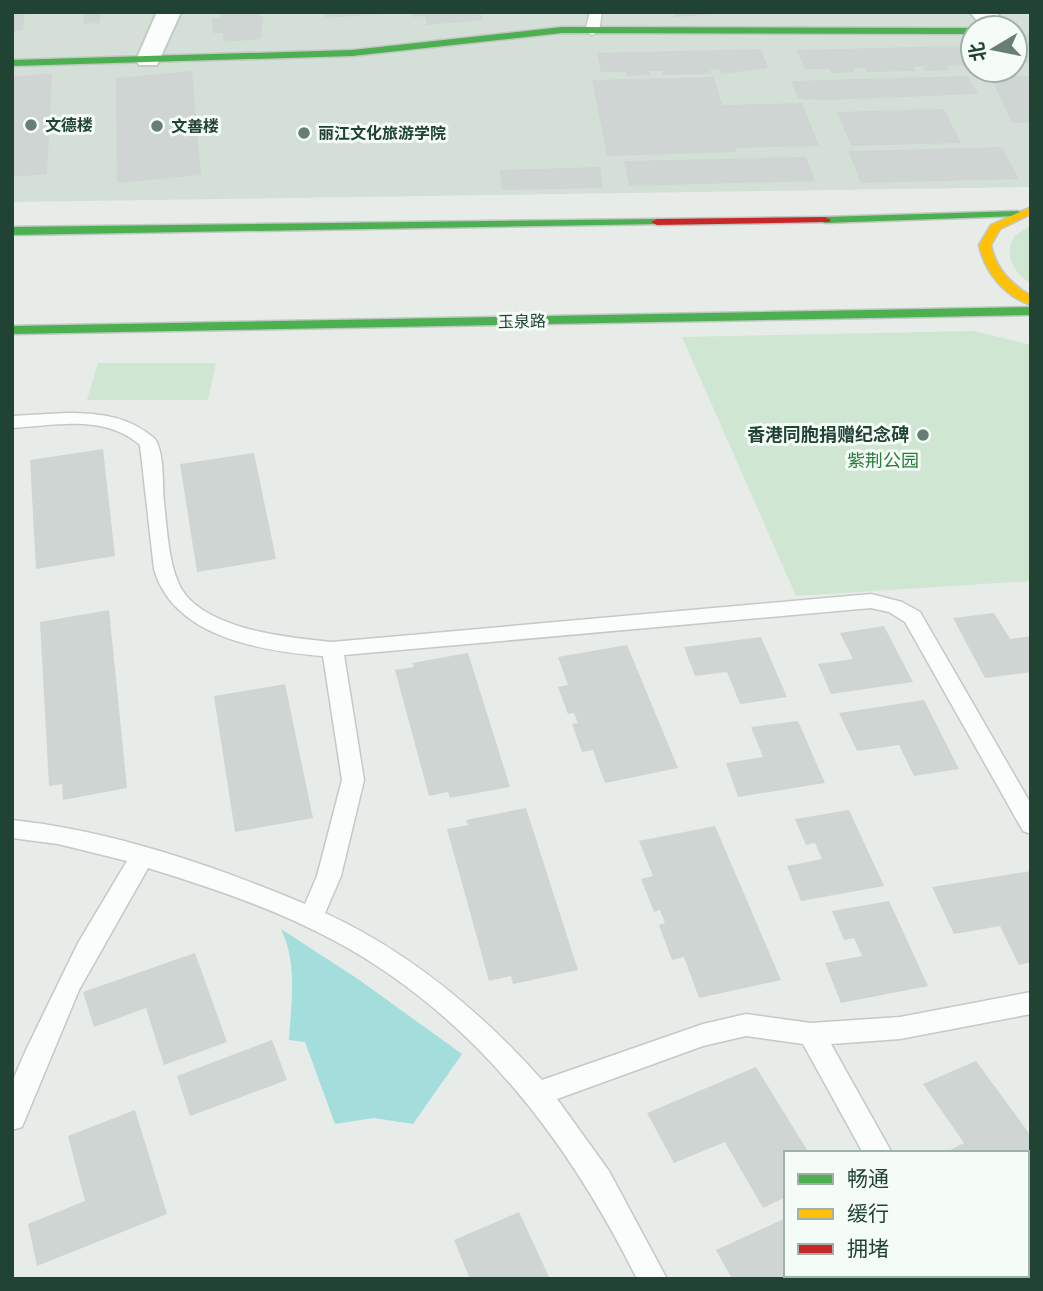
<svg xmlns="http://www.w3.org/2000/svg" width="1043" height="1291" viewBox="0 0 1043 1291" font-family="'Public Sans','Noto Sans SC',sans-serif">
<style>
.built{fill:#d4dfd8;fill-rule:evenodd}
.green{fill:#cfe6d2}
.water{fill:#a4dedc}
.building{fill:#cfd5d2}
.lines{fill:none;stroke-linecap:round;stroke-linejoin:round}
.lane-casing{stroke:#c4c9c6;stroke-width:3}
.street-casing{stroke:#c4c9c6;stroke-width:4}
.fast-casing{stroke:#c0c8c4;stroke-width:3}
.slow-casing{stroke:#c0c8c4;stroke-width:3}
.jam-casing{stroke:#c0c8c4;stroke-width:3}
.lane{fill:#fbfcfc;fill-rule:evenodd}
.street{fill:#fbfcfc;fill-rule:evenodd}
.fast{fill:#4caf50;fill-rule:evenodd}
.slow{fill:#ffc107;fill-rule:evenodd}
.jam{fill:#c62828;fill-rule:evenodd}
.poi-dot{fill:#667e73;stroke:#f5fbf7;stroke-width:2.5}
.labels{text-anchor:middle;stroke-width:6;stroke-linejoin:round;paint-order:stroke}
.far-poi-label{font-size:16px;font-weight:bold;fill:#214334;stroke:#f5fbf7;text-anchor:start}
.far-street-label{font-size:16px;fill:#214334;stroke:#f5fbf7}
.poi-label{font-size:18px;font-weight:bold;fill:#214334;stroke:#f5fbf7;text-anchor:end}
.park-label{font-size:18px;fill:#287d3a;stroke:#f5fbf7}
</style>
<rect width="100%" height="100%" fill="#e7ece9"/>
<path class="built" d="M12 12H1031V187L12 202ZM973 28H1015V70H973Z"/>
<g class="green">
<path d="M1031 225V284C1013 272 1004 256 1014 236Z"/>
<path d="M974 331 1031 345V581L796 596 682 337Z"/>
<path d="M98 363H216L208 400H87Z"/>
</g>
<path class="water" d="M281 929 358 979 462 1054 413 1124 374 1118 335 1124 305 1042 289 1040C291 1001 298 965 281 929Z"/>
<g class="building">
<path d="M12 12H25L23 30 16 31 12 36Z"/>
<path d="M84 12H101L100 23 83 24Z"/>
<path d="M221 12H258L259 17 263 16 261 39 223 42V33H213L212 19 221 18Z"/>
<path d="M324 12H380L381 14 326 18Z"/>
<path d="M411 12H480L483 20 427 25 425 16 412 17Z"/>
<path d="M673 12H714V14L675 17Z"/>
<rect x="1015" y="34" width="16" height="29"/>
<path d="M960 46 970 65 947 66 950 70 925 71 923 66 913 67 916 71 867 72 865 68H853L855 72 831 73 830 69H805L797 50Z"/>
<path d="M761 49 768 68 721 74 720 69 710 70 712 74 663 75 662 71H649L651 75 627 76 626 72H601L597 53Z"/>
<path d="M192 71 201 175 117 183 116 78Z"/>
<path d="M52 73 47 174 12 177V77Z"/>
<path d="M968 76 978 94 827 100 798 99 791 81Z"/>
<path d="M990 76H1031V123H1012Z"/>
<path d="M714 77 722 105 802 103 819 146 735 148 736 152 607 156 592 80Z"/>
<path d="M944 109 961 143 851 146 837 112Z"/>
<path d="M1002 147 1019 179 861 183 848 151Z"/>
<path d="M806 157 815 181 629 186 624 161Z"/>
<path d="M600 167 603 188 502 190 500 170Z"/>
<path d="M103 449 115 556 36 569 30 460Z"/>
<path d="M254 453 276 559 197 572 180 464Z"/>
<path d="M109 610 127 788 63 800 62 784 49 786 40 622Z"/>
<path d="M994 613 1010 639 1031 636V672L985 678 953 618Z"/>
<path d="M884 626 913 682 831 694 818 664 853 659 840 633Z"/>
<path d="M761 637 787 697 740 704 727 672 695 676 684 647Z"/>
<path d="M627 645 678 768 605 783 593 750 582 752 572 724 578 723 574 713 568 714 558 687 568 685 558 657Z"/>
<path d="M468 653 510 787 450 798 448 792 429 796 395 670 414 667 412 663Z"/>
<path d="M285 684 313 818 235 832 214 696Z"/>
<path d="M924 700 959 769 914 776 899 745 857 751 839 713Z"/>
<path d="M798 721 825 783 738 797 726 763 763 757 751 727Z"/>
<path d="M526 808 578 970 513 984 511 976 489 981 447 829 468 825 466 820Z"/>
<path d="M849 810 884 886 801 901 787 866 822 859 815 843 806 845 795 819Z"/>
<path d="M715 826 781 980 699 998 684 957 672 960 659 925 665 923 660 910 654 912 641 879 653 876 639 841Z"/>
<path d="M1031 871V962L1019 965 1000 926 954 934 932 887Z"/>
<path d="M889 901 928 986 841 1003 825 963 862 956 854 938 844 940 832 911Z"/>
<path d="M195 953 227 1042 164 1065 146 1008 94 1027 83 992Z"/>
<path d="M272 1040 287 1080 190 1116 177 1076Z"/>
<path d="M976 1061 1031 1136V1173L1027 1175V1153H944L964 1143 923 1084Z"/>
<path d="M756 1067 809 1153H786V1197L763 1208 725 1142 674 1163 647 1113Z"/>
<path d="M135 1110 167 1214 37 1266 28 1224 85 1201 68 1136Z"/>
<path d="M519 1212 550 1279H470L454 1240Z"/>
<path d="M786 1218V1275H877L879 1279H732L716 1250Z"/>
</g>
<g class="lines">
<g class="lane-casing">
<g id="lane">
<path d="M590 12H602L599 31 592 35 585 31Z"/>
<path d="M66 413C100 413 129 416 155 439 165 455 162 484 164 502 167 528 168 558 178 582 197 629 288 638 332 642L871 594 902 602 920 612 1031 804V834L1023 831 905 622 889 612 871 608 344 655 364 780 341 876 325 913C410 952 480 1011 542 1080L703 1024 746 1014 811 1023 900 1017 1031 992V1014L900 1039 831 1044 892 1153H863L803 1044 746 1036 703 1046 557 1099 609 1171 667 1279H637C568 1140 474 1016 335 941 276 909 212 888 148 868L79 990 22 1127 12 1130V1082L26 1050 78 943 127 861 58 844 12 838V820C113 831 212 865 305 904L317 876 342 780 323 656C261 651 173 637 154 569L140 445C105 414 56 425 12 428V416Z"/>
<path d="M932 1275H961L963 1279H933Z"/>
</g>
</g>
<g class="street-casing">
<g id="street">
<path d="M157 12H181L157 65H139L136 60Z"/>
<path d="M970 12H996L1003 21 998 28H974L978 22Z"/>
</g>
</g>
<g class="fast-casing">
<g id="fast">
<path d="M562 27 973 28V34L562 33 352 56 12 66V60L352 50Z"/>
<path d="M1017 211 1021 212V216L825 223 819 220 825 217Z"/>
<path d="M657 219 661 220V224L12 235V227Z"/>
<path d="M1031 307V315L12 334V326Z"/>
</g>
</g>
<g class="slow-casing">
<path id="slow" d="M1031 207V214L1000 229 991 245C996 269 1010 283 1031 296V305C1004 296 985 272 979 245L991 225Z"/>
</g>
<g class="jam-casing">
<path id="jam" d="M825 217 831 220 829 222 657 225 651 222 657 219Z"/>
</g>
<use href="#lane" class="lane"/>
<use href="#street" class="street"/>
<use href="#fast" class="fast"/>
<use href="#slow" class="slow"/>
<use href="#jam" class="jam"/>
</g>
<g class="poi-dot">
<circle cx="31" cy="125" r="7"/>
<circle cx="157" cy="126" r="7"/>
<circle cx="304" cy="133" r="7"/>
<circle cx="923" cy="435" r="7"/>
</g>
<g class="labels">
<g class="far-poi-label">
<text x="45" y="131">文德楼</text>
<text x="171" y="132">文善楼</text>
<text x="318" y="139">丽江文化旅游学院</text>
</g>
<g class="far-street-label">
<text transform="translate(522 321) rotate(-1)" y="6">玉泉路</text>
</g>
<g class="poi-label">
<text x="909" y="441">香港同胞捐赠纪念碑</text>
</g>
<g class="park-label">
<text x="883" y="467">紫荆公园</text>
</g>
</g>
<rect width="1043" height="1291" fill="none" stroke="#214334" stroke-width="28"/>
<rect x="784" y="1151" width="245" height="126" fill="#f5fbf7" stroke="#a0b1a9" stroke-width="2"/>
<rect x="798" y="1174" width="35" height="10" fill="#4caf50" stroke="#a0b1a9" stroke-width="2"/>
<text x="847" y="1186" font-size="21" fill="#214334">畅通</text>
<rect x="798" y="1209" width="35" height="10" fill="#ffc107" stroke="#a0b1a9" stroke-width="2"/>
<text x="847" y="1221" font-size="21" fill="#214334">缓行</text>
<rect x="798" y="1244" width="35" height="10" fill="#c62828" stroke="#a0b1a9" stroke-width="2"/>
<text x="847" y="1256" font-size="21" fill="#214334">拥堵</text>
<g transform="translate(994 49) rotate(260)"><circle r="33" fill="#f5fbf7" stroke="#a0b1a9" stroke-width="2"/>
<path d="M0-5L12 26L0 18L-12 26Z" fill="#667e73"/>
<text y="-10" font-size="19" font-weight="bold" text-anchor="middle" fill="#214334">北</text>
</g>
</svg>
